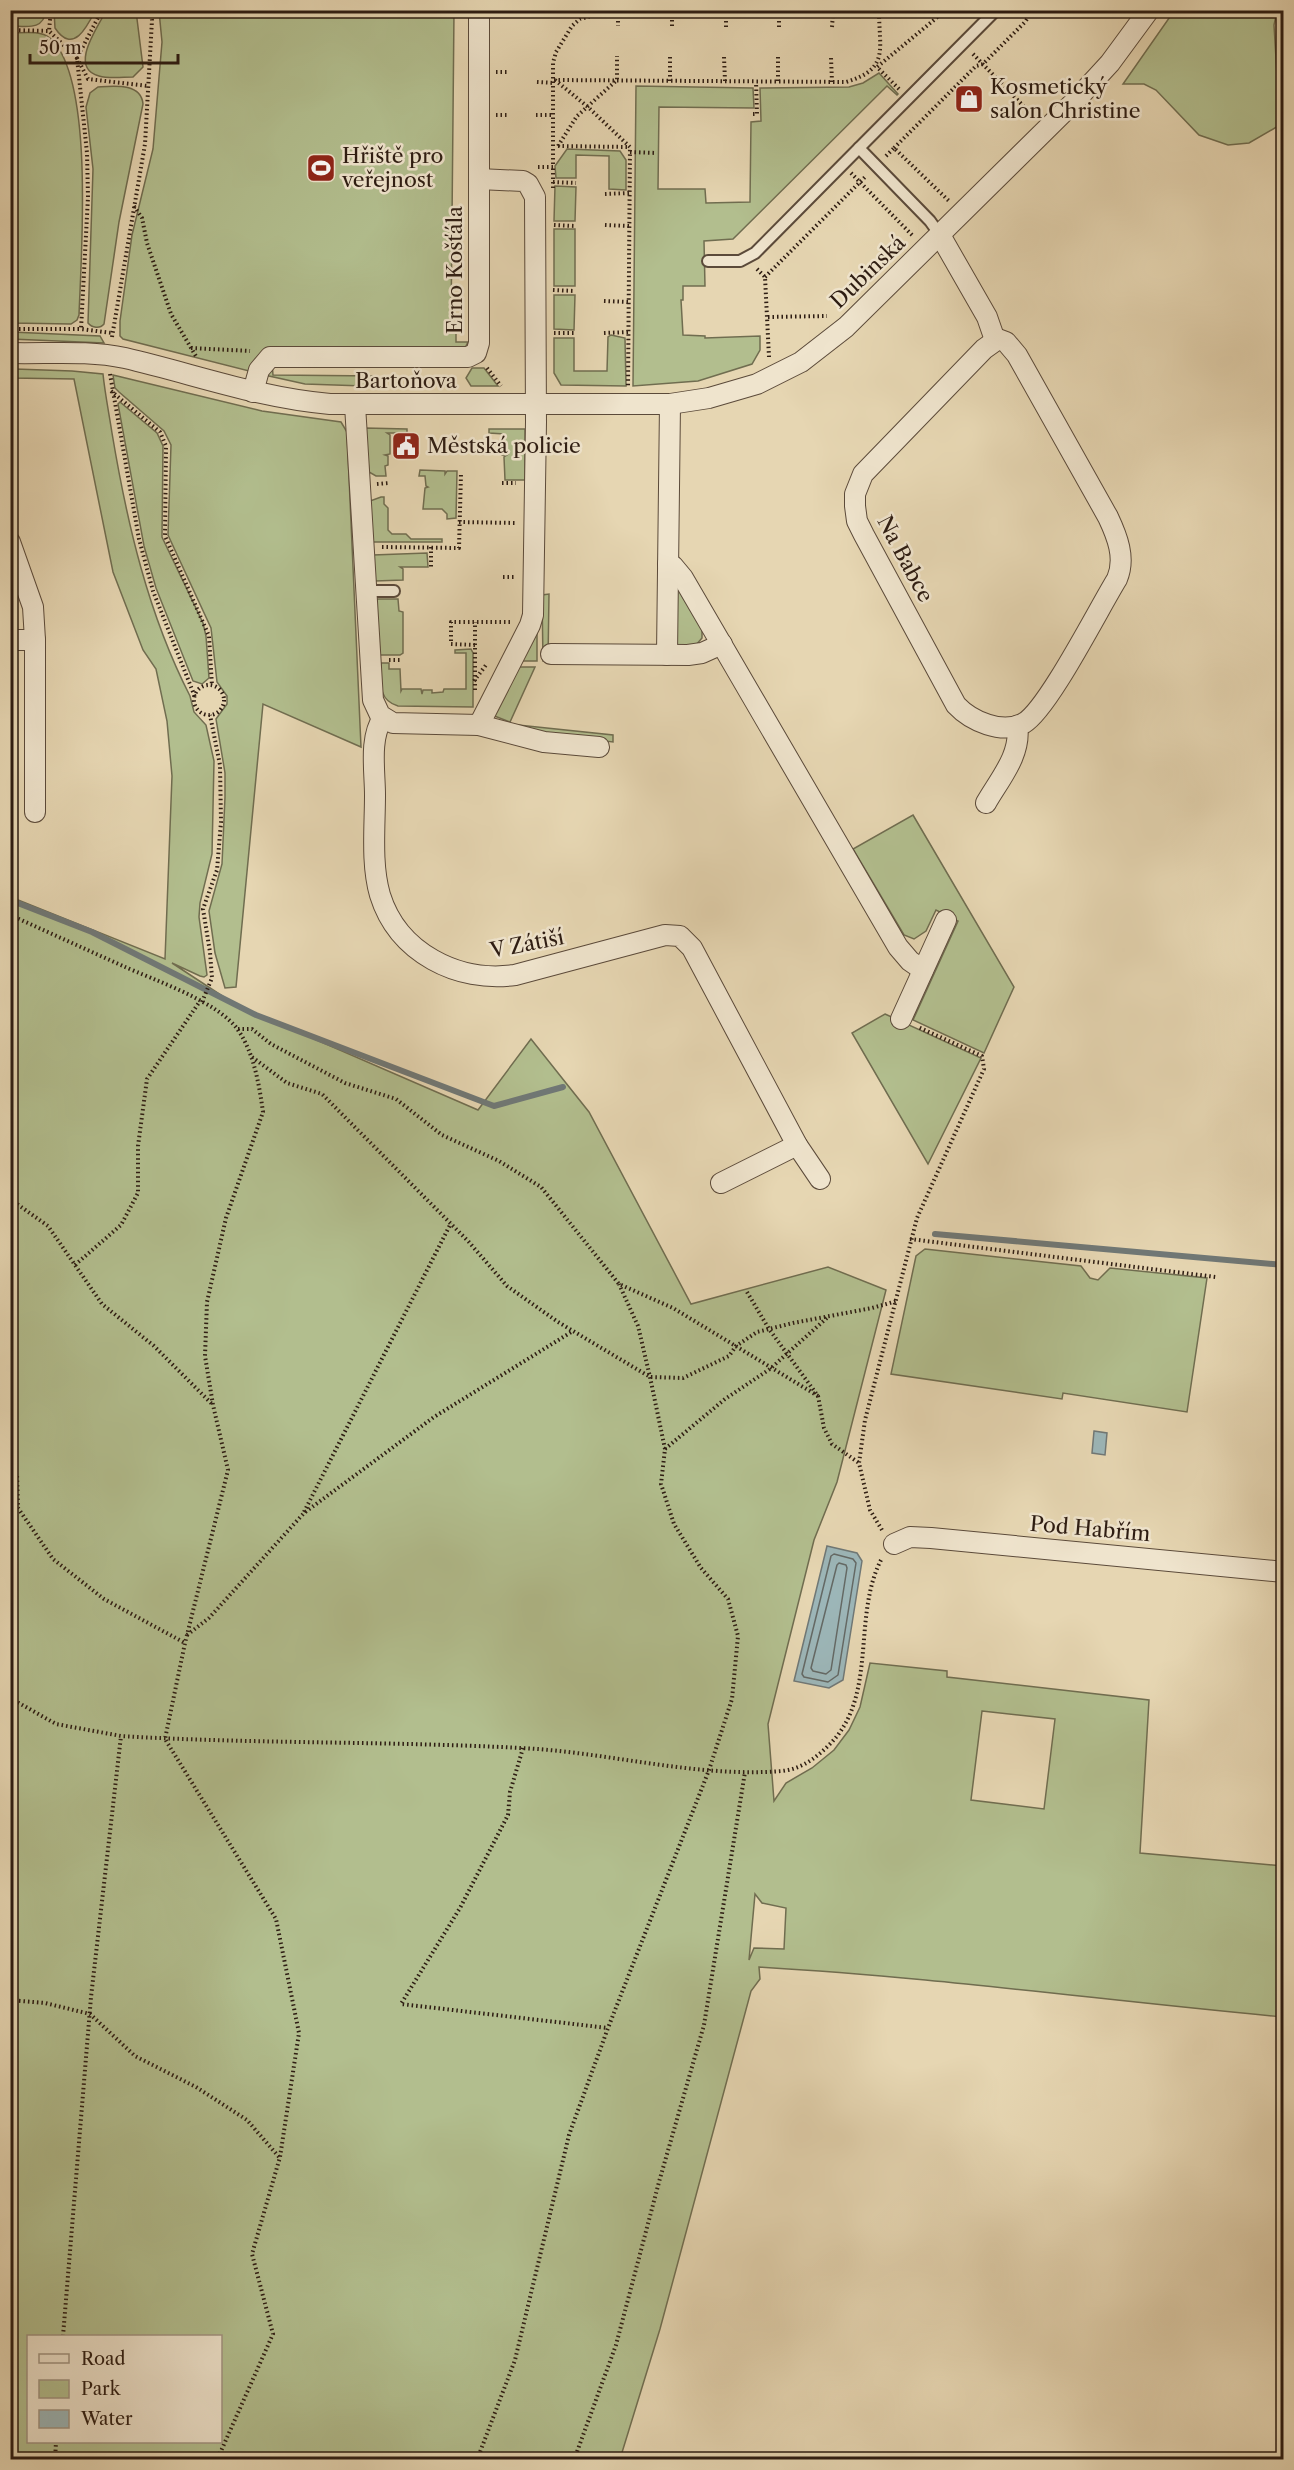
<svg xmlns="http://www.w3.org/2000/svg" width="1294" height="2470" viewBox="0 0 1294 2470" font-family="'Libre Caslon Text',serif">
<style>
.green{fill:#b2be8e;stroke:#706d50;stroke-width:1.5;fill-rule:evenodd}
.water{fill:#9cb6b8;stroke:#707876;stroke-width:1.5}
.lines{fill:none;stroke-linecap:round;stroke-linejoin:round}
.shore{stroke:#646965;stroke-width:1.5}
.stream{stroke:#707876;stroke-width:6}
.lane-casing{stroke:#5b4a3a;stroke-width:14}
.street-casing{stroke:#5b4a3a;stroke-width:22}
.path{stroke:#2d1c12;stroke-width:4;stroke-dasharray:1.5 3;stroke-linecap:butt}
.lane{stroke:#efe4cd;stroke-width:10}
.street{stroke:#efe4cd;stroke-width:20}
.labels{text-anchor:middle;stroke-width:5;stroke-linejoin:round;paint-order:stroke}
.poi-label{font-size:21px;fill:#2d1c12;stroke:#efe4cd;text-anchor:start}
.street-label{font-size:21px;fill:#2d1c12;stroke:#efe4cd}
</style>
<rect width="100%" height="100%" fill="#e6d6b2"/>
<filter id="stains"><feTurbulence type="fractalNoise" baseFrequency=".00333" numOctaves="4"/><feColorMatrix values="0 0 0 0 .2 0 0 0 0 .09 0 0 0 0 .02 0 0 0 .5 -.17"/></filter>
<radialGradient id="worn" r=".72"><stop offset=".6" stop-color="#630" stop-opacity="0"/><stop offset="1" stop-color="#630" stop-opacity=".3"/></radialGradient>
<g class="green">
<path d="M11 10H46V11C43 31 26 26 11 26Z"/>
<path d="M54 11V10L95 11C87 27 73 55 55 28Z"/>
<path d="M106 11H136L143 67 133 77C123 77 109 79 99 76 68 68 98 27 106 11Z"/>
<path d="M159 11H454L451 326 456 327V342H468L465 348 270 351 249 371 123 339 120 336V321L132 235 153 149 162 42Z"/>
<path d="M1174 11H1277L1274 25 1280 125 1249 143 1228 145 1199 135 1156 90 1144 84H1123Z"/>
<path d="M11 33C23 33 40 30 50 38 95 78 81 256 79 315L77 320 71 324 11 323Z"/>
<path d="M879 73 898 94 897 95 887 86 733 239 704 241 705 286H683V300H681L683 335 705 336V338L760 336V350L752 364 698 381 633 386 636 86 753 88 754 108 659 107 658 189H705L706 203 750 202 751 122 761 121 760 88 849 87 863 83Z"/>
<path d="M98 87C115 86 141 83 143 104L119 222 104 324C100 329 92 328 88 323L93 169 86 107 90 93Z"/>
<path d="M567 149 620 151 626 160V190L609 189V156L576 155V178H556L555 166Z"/>
<path d="M555 186 576 187 575 221H554Z"/>
<rect x="554" y="229" width="21" height="57"/>
<path d="M554 295H575L574 330 554 329Z"/>
<path d="M11 332 100 336 104 343 11 339Z"/>
<path d="M611 335 625 338 626 386 561 385 554 373V338H574V371H607L608 337Z"/>
<path d="M272 362 273 375 376 376 364 386 305 384 260 374Z"/>
<path d="M472 368H484L498 386H471L466 378Z"/>
<path d="M15 369 72 371 103 374C105 394 109 413 112 433 127 523 148 614 190 696L194 712 206 725 214 761 212 854 200 903 199 917 207 975 204 977 200 976 172 963 236 1005 478 1110 531 1039 589 1112 691 1304 828 1267 886 1290 837 1482 814 1540 768 1724 774 1801 786 1783 812 1768 834 1750 849 1730 860 1707 870 1663 947 1671V1677L1149 1700 1140 1853 1283 1866V2017C1108 2001 934 1977 759 1967L760 1979 751 1991 660 2329 620 2459H11V897L165 959 172 776 167 721 156 669 143 650 113 572 74 379 11 378V371ZM982 1711 1055 1719 1044 1809 971 1800ZM755 1894 762 1903 786 1908 784 1949 754 1948 749 1960ZM28 2336H220V2442H28Z"/>
<path d="M113 375 262 411 341 422 347 432 361 747 263 704 236 987 225 988 215 953 209 911 222 864 225 797V773L216 719 227 704V696L217 682 211 628 168 535 171 445 164 431 119 392 115 388Z"/>
<path d="M120 402 157 433 163 446 162 537 203 623 206 636 209 678 202 684 193 681 156 588 144 546 118 404Z"/>
<path d="M365 428 407 429V433H387L390 435V454L385 455 388 456V465L385 466 386 476H376L369 472Z"/>
<path d="M489 429H525V480H505L504 457 507 455H502V435L505 434 489 433Z"/>
<path d="M420 470 445 471V474L447 471H457L456 518 447 519V514L442 509H423L425 488 428 487 426 486 425 476H419Z"/>
<path d="M381 497H384V504L388 508V530L392 534H406L411 539H442V542H372L370 501Z"/>
<path d="M427 553 428 567H400L403 569V580L375 581 373 555Z"/>
<path d="M675 582 702 628V638L696 645 679 646 676 643Z"/>
<path d="M549 594 548 661H543L542 595Z"/>
<path d="M378 599H398L399 611 403 612V653L400 655H380L376 601Z"/>
<path d="M537 625V661H519Z"/>
<path d="M471 649 473 653V707L398 706C377 700 381 681 381 663H389V669H400L401 691 402 689H421L422 694 423 690H432V693L443 692 444 689H466V653H455V650Z"/>
<path d="M517 667H535L510 722 492 715Z"/>
<path d="M518 725 613 735V742L538 733Z"/>
<path d="M913 815 1014 987 984 1053 913 1020 958 921 936 910 926 931 914 939 904 935 853 849Z"/>
<path d="M885 1014 981 1058 928 1164 852 1033Z"/>
<path d="M925 1249 1081 1266 1090 1278 1098 1280 1110 1268 1207 1278 1187 1412 1063 1393 1062 1399 891 1374 916 1256Z"/>
</g>
<g class="water">
<path d="M1094 1431 1107 1433 1105 1455 1092 1453Z"/>
<path d="M827 1546 857 1553 862 1561 843 1680 829 1688 794 1681Z"/>
</g>
<g class="lines">
<g class="shore">
<path d="M834 1554 853 1559 856 1563 838 1675 828 1682 804 1677 802 1674 831 1556Z"/>
<path d="M839 1563 846 1565 847 1568 831 1670 826 1674 813 1671 811 1668 837 1565Z"/>
</g>
<g class="stream">
<path d="M10 900 92 932 256 1015 494 1106 563 1087"/>
<path d="M935 1234 1284 1265"/>
</g>
<g class="lane-casing">
<g id="lane">
<path d="M859 148 996 10"/>
<path d="M708 261H740L755 253 859 148 930 221 940 235"/>
<path d="M366 591H394"/>
</g>
</g>
<g class="street-casing">
<g id="street">
<path d="M940 235 987 317 995 340"/>
<path d="M998 339 1006 342 1017 355 1108 517C1117 536 1126 558 1117 579 1099 608 1048 709 1024 723 1002 735 971 721 956 705L864 535 857 521 855 506V494L863 474 984 349Z"/>
<path d="M10 353C48 354 88 350 125 358 194 374 259 398 330 404H670L709 398 757 384 801 362 846 327 1076 100 1110 63 1149 10"/>
<path d="M253 392 259 370 270 357H468L476 353 479 343V10"/>
<path d="M355 405 373 700 380 715 393 723 479 725 544 742 599 747"/>
<path d="M10 542 33 607 35 640"/>
<path d="M668 564 673 566 683 578 898 947 910 961 923 970"/>
<path d="M10 640H35V812"/>
<path d="M551 654 688 655 702 653 722 644"/>
<path d="M667 655 670 404"/>
<path d="M383 718C369 738 375 771 375 795 375 827 371 864 380 895 398 953 458 983 515 975L665 935 680 936 692 948 797 1145 820 1179"/>
<path d="M479 725 530 625 533 615 536 422 535 197 528 184 523 181 479 179"/>
<path d="M986 803C999 780 1022 754 1017 726"/>
<path d="M901 1019 946 920"/>
<path d="M721 1183 797 1145"/>
<path d="M894 1544 910 1537 931 1538 1284 1572"/>
</g>
</g>
<g class="path">
<path d="M51 10 49 31 77 58 87 153 88 197 81 329 112 333"/>
<path d="M102 10 77 58 88 79 148 86"/>
<path d="M618 12V26"/>
<path d="M726 12V27"/>
<path d="M672 26V12"/>
<path d="M779 27V13"/>
<path d="M832 27 833 13"/>
<path d="M10 30 49 31"/>
<path d="M973 54 1034 117"/>
<path d="M724 57 725 81"/>
<path d="M778 57V82"/>
<path d="M831 58 832 82"/>
<path d="M496 72H507"/>
<path d="M554 80 846 82C890 69 879 49 879 11"/>
<path d="M555 80 588 107 630 147 628 387"/>
<path d="M670 81V57"/>
<path d="M537 82 554 83"/>
<path d="M899 89 877 67 940 15 943 10"/>
<path d="M753 114H757L756 82"/>
<path d="M496 115H507"/>
<path d="M536 115H554"/>
<path d="M558 146 577 116 617 80V56"/>
<path d="M558 146 629 147"/>
<path d="M894 148 976 66 983 64 1025 22 1033 10"/>
<path d="M630 152 656 153"/>
<path d="M886 156 894 148 949 201"/>
<path d="M538 167H553V63L556 52 572 26 580 19 607 12 879 13"/>
<path d="M851 173 913 236"/>
<path d="M553 182 576 183"/>
<path d="M553 188V167"/>
<path d="M605 194 629 193"/>
<path d="M134 206 142 218 147 243 171 314 197 358"/>
<path d="M554 225 575 226"/>
<path d="M605 225 629 226"/>
<path d="M757 269 765 277 769 357"/>
<path d="M765 277 866 176"/>
<path d="M553 290 575 291"/>
<path d="M604 301 629 302"/>
<path d="M768 317 827 316"/>
<path d="M10 329H81"/>
<path d="M554 333H574"/>
<path d="M604 333 629 332"/>
<path d="M112 337 145 144 152 20 150 10"/>
<path d="M191 348 250 351"/>
<path d="M487 368 501 386"/>
<path d="M110 374 139 539 153 591 195 697"/>
<path d="M111 391 160 432 166 446 165 536 209 636 212 686"/>
<path d="M502 483H516"/>
<path d="M377 484 389 483"/>
<path d="M459 522 516 523"/>
<path d="M382 547 459 548 461 473"/>
<path d="M431 547V567"/>
<path d="M503 577H514"/>
<path d="M475 645 451 644V622H511"/>
<path d="M389 660H400"/>
<path d="M474 681 486 665"/>
<circle cx="209" cy="700" r="15"/>
<path d="M475 690V622"/>
<path d="M10 915C48 932 85 949 123 966 154 980 219 1002 238 1030 254 1053 259 1084 263 1112L226 1218 207 1302 205 1356 213 1405 228 1470 185 1643 165 1739 276 1919 299 2033 280 2157 252 2254 273 2334 217 2460"/>
<path d="M202 1002 212 978 210 952 203 909 217 870 221 822 220 765 210 715"/>
<path d="M238 1029H252L271 1044 345 1083 396 1099 442 1135 499 1161 541 1187 619 1284 673 1308 818 1396"/>
<path d="M252 1057 287 1083 322 1094 468 1241 507 1286 558 1322 650 1377 683 1378 729 1356 736 1346 757 1332 793 1323 872 1308 897 1301"/>
<path d="M10 1199 48 1226 102 1304 154 1346 212 1404"/>
<path d="M910 1239 1216 1277"/>
<path d="M75 1265 121 1225 138 1193V1146L147 1079 200 1001"/>
<path d="M747 1292 769 1329 818 1396 824 1428 832 1444 859 1463"/>
<path d="M665 1449 725 1399 770 1369 828 1317"/>
<path d="M10 1465 17 1474 18 1508 53 1559 104 1599 185 1643"/>
<path d="M304 1512 451 1223"/>
<path d="M882 1530 870 1510 859 1463 865 1420 917 1218 984 1069 982 1056 918 1027"/>
<path d="M187 1635 209 1618 304 1513 434 1417 573 1331"/>
<path d="M10 1698 56 1724 121 1736C254 1744 388 1741 521 1748 608 1752 695 1778 782 1771 801 1769 816 1758 829 1745 879 1696 851 1616 882 1558"/>
<path d="M523 1748 510 1792 508 1815 460 1908 401 2004 608 2028"/>
<path d="M10 2000 45 2003 90 2014 135 2056 196 2087 247 2120 279 2157"/>
<path d="M63 2336 91 1997 121 1736"/>
<path d="M55 2460 56 2442"/>
<path d="M477 2460 515 2360 569 2135 608 2028 709 1770 732 1699 738 1636 728 1599 701 1568 674 1524 661 1484 665 1449 650 1377 638 1326 619 1284"/>
<path d="M574 2460 616 2345 659 2182 704 2025 745 1772"/>
</g>
<use href="#lane" class="lane"/>
<use href="#street" class="street"/>
</g>
<defs>
<g id="shop-square" transform="scale(1.5)"><rect x="-9" y="-9" width="18" height="18" rx="4" fill="#8f2418" stroke="#efe4cd"/><path d="M-5-2.5h2.3a2.7 3.5 0 0 1 5.4 0H5L5.5 6h-11ZM-1.5-2.5h3a1.5 2.3 0 0 0-3 0Z" fill="#fff"/></g>
<g id="stadium-square" transform="scale(1.5)"><rect x="-9" y="-9" width="18" height="18" rx="4" fill="#8f2418" stroke="#efe4cd"/><path d="M0-5a6.5 5 0 1 0 0 10a6.5 5 0 1 0 0-10ZM-3.5-1.8h7v3.6h-7Z" fill="#fff"/></g>
<g id="civic-square" transform="scale(1.5)"><rect x="-9" y="-9" width="18" height="18" rx="4" fill="#8f2418" stroke="#efe4cd"/><path d="M-.6-6.5H3V-4.5H.6V-3L4-1V1h2V6H-6V1h2V-1L-.6-3ZM-1.2 2.5V6h2.4V2.5Z" fill="#fff"/></g>
</defs>
<g fill-rule="evenodd">
<use href="#shop-square" x="969" y="99"/>
<use href="#stadium-square" x="321" y="168"/>
<use href="#civic-square" x="406" y="446"/>
</g>
<g class="labels">
<g class="poi-label">
<text x="990" y="94">Kosmetický<tspan x="990" dy="24">salon Christine</tspan></text>
<text x="342" y="163">Hřiště pro<tspan x="342" dy="24">veřejnost</tspan></text>
<text x="427" y="453">Městská policie</text>
</g>
<g class="street-label">
<text transform="translate(455 270) rotate(-90)" y="7">Erno Košťála</text>
<text transform="translate(868 272) rotate(-44)" y="7">Dubinská</text>
<text x="406" y="388">Bartoňova</text>
<text transform="translate(905 559) rotate(62)" y="7">Na Babce</text>
<text transform="translate(527 944) rotate(-11)" y="7">V Zátiší</text>
<text transform="translate(1090 1529) rotate(5)" y="7">Pod Habřím</text>
</g>
</g>
<rect width="1294" height="2470" fill="none" stroke="#e6d6b2" stroke-width="36"/>
<rect x="12" y="12" width="1270" height="2446" fill="none" stroke="#2d1c12" stroke-width="3"/>
<rect x="18" y="18" width="1258" height="2434" fill="none" stroke="#2d1c12" stroke-width="1.5"/>
<rect x="27" y="2335" width="195" height="108" fill="#efe4cd" stroke="#a19482" stroke-width="1.5"/>
<rect x="39" y="2354" width="30" height="9" fill="#efe4cd" stroke="#a19482" stroke-width="1.5"/>
<text x="81" y="2365" font-size="18" fill="#2d1c12">Road</text>
<rect x="39" y="2380" width="30" height="18" fill="#b2be8e" stroke="#a19482" stroke-width="1.5"/>
<text x="81" y="2395" font-size="18" fill="#2d1c12">Park</text>
<rect x="39" y="2410" width="30" height="18" fill="#9cb6b8" stroke="#a19482" stroke-width="1.5"/>
<text x="81" y="2425" font-size="18" fill="#2d1c12">Water</text>
<path d="M30 54v9h148v-9" fill="none" stroke="#2d1c12" stroke-width="3"/>
<text x="39" y="54" font-size="18" fill="#2d1c12" stroke="#efe4cd" stroke-width="4.5" paint-order="stroke">50 m</text>
<rect width="100%" height="100%" filter="url(#stains)"/>
<rect width="100%" height="100%" fill="url(#worn)"/>
</svg>
